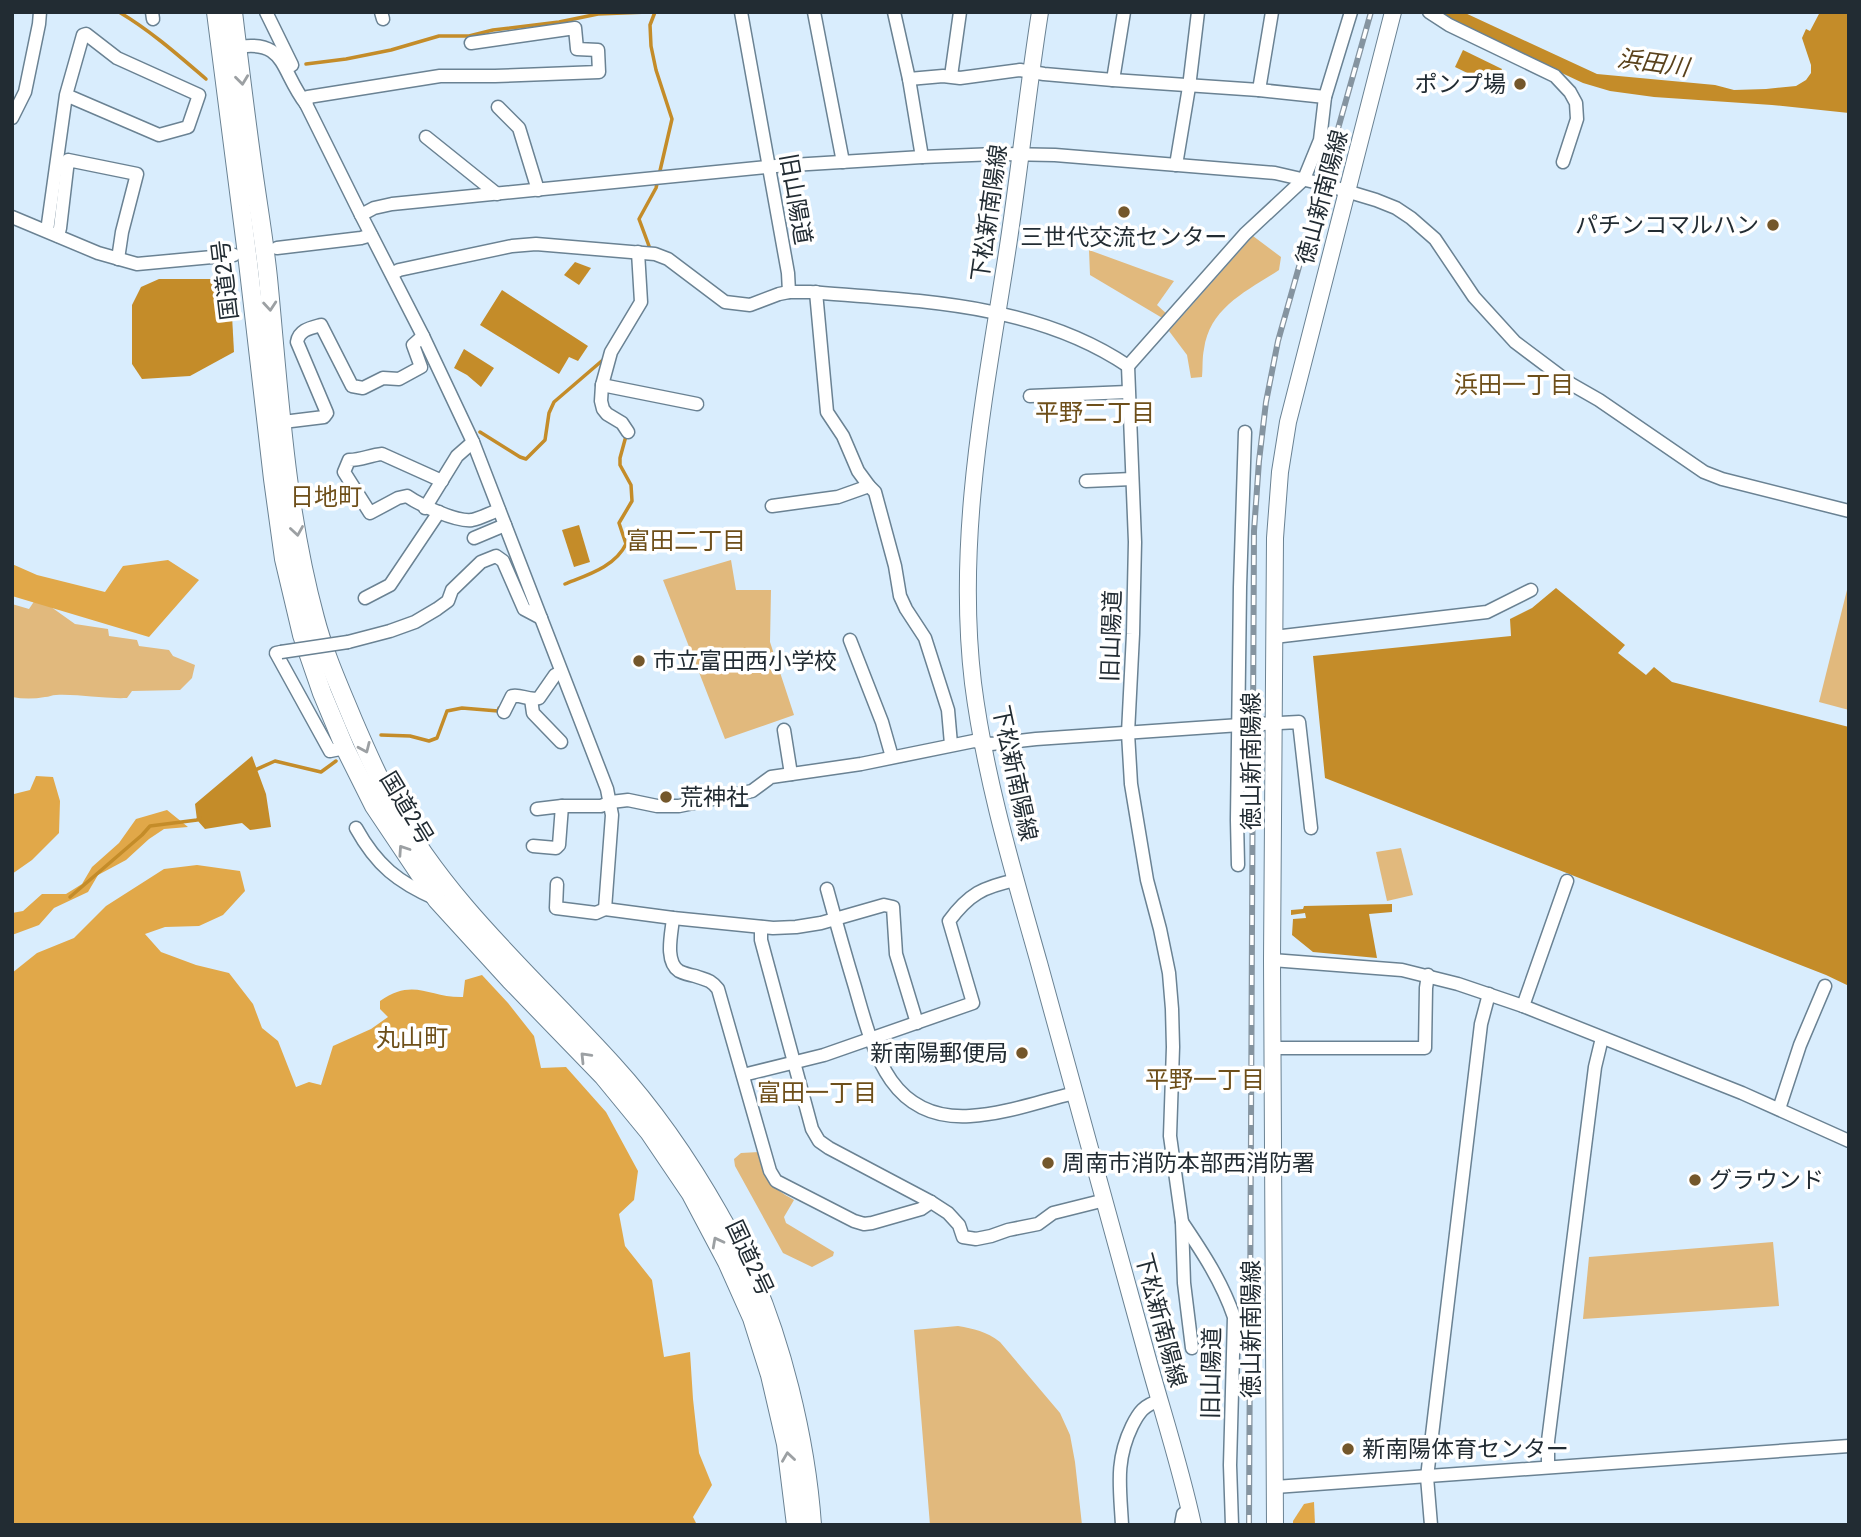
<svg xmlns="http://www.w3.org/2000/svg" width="1861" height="1537" viewBox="0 0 1861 1537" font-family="'Roboto Condensed','Noto Sans JP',sans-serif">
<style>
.green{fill:#e1b97d}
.forest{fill:#e1a849}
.water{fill:#c48c29}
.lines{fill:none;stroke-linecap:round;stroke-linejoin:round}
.stream{stroke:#c48c29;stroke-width:3.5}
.minor-casing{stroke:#6a8293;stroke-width:15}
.major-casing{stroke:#6a8293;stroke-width:18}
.highway-casing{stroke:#6a8293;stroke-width:20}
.minor{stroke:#fff;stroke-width:12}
.major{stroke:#fff;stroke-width:16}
.highway{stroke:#fff;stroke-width:18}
.rail-casing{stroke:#8594a0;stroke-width:6}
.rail{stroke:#fff;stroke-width:3.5;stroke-dasharray:10;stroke-linecap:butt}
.minor-bridge-casing{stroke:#6a8293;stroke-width:15;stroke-linecap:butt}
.minor-bridge{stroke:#fff;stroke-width:12}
.oneway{stroke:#9ca0a3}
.poi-dot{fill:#74572b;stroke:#fff;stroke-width:2.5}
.labels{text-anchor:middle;stroke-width:7;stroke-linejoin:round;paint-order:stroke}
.poi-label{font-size:23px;fill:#222c33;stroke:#fff;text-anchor:start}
.street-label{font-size:23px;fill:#222c33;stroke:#fff}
.water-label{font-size:24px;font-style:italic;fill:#5a421c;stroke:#fff}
.neighbourhood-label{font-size:24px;fill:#6e4f1a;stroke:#fff}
</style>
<rect width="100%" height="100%" fill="#d9edfd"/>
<g class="green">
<path d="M1253 236 1281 257 1279 270C1247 291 1210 307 1204 349 1202 358 1203 367 1202 377L1191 378 1187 355 1169 331Z"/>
<path d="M1089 250 1174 281 1157 305 1168 315 1164 319 1090 275Z"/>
<path d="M731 560 736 590H771L770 642 794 715 725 739 663 580Z"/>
<path d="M1849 582V710L1819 702Z"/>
<path d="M37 597 75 624 108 629 109 636 137 640 139 646 169 650 173 656 195 665 192 678 180 690 132 691 127 698C103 699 80 694 56 695 52 695 49 697 45 697 34 699 23 699 12 697V604L29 609Z"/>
<path d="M1401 848 1413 895 1387 901 1376 852Z"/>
<path d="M759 1152C767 1180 767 1185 794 1200L784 1217 786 1223 834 1252 833 1256 812 1267 783 1253 735 1166 734 1159 741 1153Z"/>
<path d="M1773 1242 1779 1306 1583 1319 1589 1257Z"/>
<path d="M958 1326C974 1329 986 1331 1000 1342L1060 1413 1070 1435 1075 1462 1082 1525H930L914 1330Z"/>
</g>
<g class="forest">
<path d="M168 560 199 580 149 637 12 596V564L37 575 105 592 123 566Z"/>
<path d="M36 776 53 777 60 801 59 833 32 860 12 874V801L14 794 30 790Z"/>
<path d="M167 810 188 827 164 829 149 839 126 860 98 875 88 892 54 908 39 925 12 935V913L23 911 42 894H66L82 884 92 867 119 843 136 819Z"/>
<path d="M197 865 240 871 245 891 223 915 199 926 165 927 145 934 161 952 196 965 229 973 253 1004 262 1028 278 1041 296 1087 309 1082 321 1085 333 1046 371 1029 388 1017 380 1009V1001C414 977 429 998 463 997L465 980 482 975 508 1003 534 1036 541 1068 566 1067 606 1112 638 1171 634 1200 619 1214 625 1246 652 1280 664 1357 690 1352 693 1399 699 1453 712 1485 693 1517 697 1525H12V973L37 953 74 938 106 906 164 869Z"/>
<path d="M1314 1502 1315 1525H1293V1521L1304 1504Z"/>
</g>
<g class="water">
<path d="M1438 12H1463L1597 74 1715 85 1734 90 1766 89 1796 86 1806 80 1811 73V65L1802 38 1806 29 1810 31 1820 12H1849V113L1772 105 1654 97 1610 91 1583 83 1451 21Z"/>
<path d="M1463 50 1502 69 1494 86 1455 67Z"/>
<path d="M575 262 591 268 579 285 564 275Z"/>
<path d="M159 279H230L234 352 190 376 142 379 132 364V305L141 287Z"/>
<path d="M502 290 588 346 578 361 569 357 559 374 480 325Z"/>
<path d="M464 349 494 368 481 387 467 375 454 368Z"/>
<path d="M579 525 590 562 574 567 562 530Z"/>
<path d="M1556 588 1625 645 1618 653 1646 675 1654 667 1672 682 1849 727V986L1826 975 1325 778 1313 656 1511 636 1510 619 1532 608Z"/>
<path d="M252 756 266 794 271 827 250 830 242 823 205 829 197 820 195 804Z"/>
<path d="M1392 904V912L1369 914 1377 958 1313 952 1292 935 1293 919 1306 918 1305 913 1291 915V910L1303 909 1304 906Z"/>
</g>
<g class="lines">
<g class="stream">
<path d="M119 12C151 31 178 55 206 79"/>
<path d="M306 64 346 59 391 50 439 36H469L493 30 559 22 598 14 648 12"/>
<path d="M648 250 649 246 639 219 656 188 672 119 656 70 651 46 650 25 655 12"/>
<path d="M480 432 520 457 526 459 545 440 549 413 554 402 604 359"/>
<path d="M565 584C587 575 615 567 626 544L619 523 632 501 631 485 620 465V458L626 436"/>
<path d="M381 735 410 736 429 741 437 738 447 711 462 708 498 711 499 708"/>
<path d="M253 771 275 761 321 772 336 761"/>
<path d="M70 897 142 835 150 826 197 820 200 818"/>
</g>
<g class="minor-casing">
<g id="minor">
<path d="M152 12 153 19"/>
<path d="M266 12 292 65"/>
<path d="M381 12 383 19"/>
<path d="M741 12 788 273 789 292"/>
<path d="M814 12 843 162"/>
<path d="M894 12 909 79 922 157"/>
<path d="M1429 12 1449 25 1555 76 1570 92 1576 103 1577 119 1563 162"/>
<path d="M232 48C287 37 279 69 306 104L361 215 423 336 473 442 607 789 612 815 605 909 673 918 773 928 796 927 821 923 884 905 893 907 896 954 917 1023"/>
<path d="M951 76 960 12"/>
<path d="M909 79 943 76 960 78 1020 70 1044 74 1113 80 1259 90 1325 97"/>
<path d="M1113 80 1124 12"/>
<path d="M1259 90 1272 12"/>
<path d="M306 104 308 97 440 76H495L599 72 598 50 577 49 575 28 471 43"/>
<path d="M498 107 519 128 538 190"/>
<path d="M12 118 25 92 39 24 40 12"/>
<path d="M426 137 497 194"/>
<path d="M1176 165 1189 87 1198 12"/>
<path d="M361 215 374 208 392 204 776 166 922 157 996 154 1055 155 1275 173 1323 184 1376 200 1396 208 1411 218 1435 239 1474 297 1515 342 1571 384 1599 400 1704 472 1722 479 1849 511"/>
<path d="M12 217 98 253 137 264 234 255"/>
<path d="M47 231 66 95 83 35 86 34 117 58 199 95 188 127 159 135 66 95"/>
<path d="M58 236 60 228 68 160 137 174 122 232 118 259"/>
<path d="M277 248 361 238 371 235"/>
<path d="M392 274 399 270 512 246 536 244 655 254 668 259 725 302 750 305 779 294 789 292H810C919 301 1035 303 1128 366"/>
<path d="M816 292 827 412 843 436 858 471 869 486 875 492 895 566 900 596 906 609 925 638 948 710 951 744"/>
<path d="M1128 366 1135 542 1133 634 1128 733 1131 784 1147 880 1160 929 1169 973 1172 1009 1173 1047 1170 1136 1182 1222 1184 1283 1192 1348"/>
<path d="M1128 366 1245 234 1304 179 1320 140 1325 97 1351 12"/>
<path d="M602 385 697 404"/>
<path d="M1030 396 1128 392"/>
<path d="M283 422 324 417 327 413 297 342C299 330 310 328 321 325L352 386 363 388 383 378 399 379 421 367 413 345 423 336"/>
<path d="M628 432 622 423 607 414 603 409 601 401 602 385 611 352 641 302 638 252"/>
<path d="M442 481 382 454C370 455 362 460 349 460L344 472 370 513 398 498 407 496C420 505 456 522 472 520 481 518 490 513 499 510"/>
<path d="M1086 481 1132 479"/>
<path d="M772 506 838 497 869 486"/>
<path d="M425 508 457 456 473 442"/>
<path d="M474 538 505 525"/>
<path d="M365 598 390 585 439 512"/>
<path d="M1274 637 1487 612 1531 590"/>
<path d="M850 640 882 722 892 757"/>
<path d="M348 642 390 631 415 622 437 609 448 601 452 590 481 562 496 556 503 561 524 609 541 618"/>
<path d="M281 652 276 653 330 751 345 748"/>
<path d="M531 699 533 713 561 742"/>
<path d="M504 712 512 696C521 694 529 701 539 698L555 675 561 673"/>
<path d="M784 730 791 774"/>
<path d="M562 806H601L611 802 628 800 657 806H679L752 791 771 777 861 764 974 741 991 744 1036 739 1240 725 1299 722 1311 828"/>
<path d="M356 828C377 866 398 882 436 899"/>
<path d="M533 846 556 848 559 845 562 806 537 809"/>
<path d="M1238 865 1237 820 1240 587 1245 432"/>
<path d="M557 884 556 908 596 913 605 909"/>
<path d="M827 889C836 922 845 954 855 987 873 1050 889 1121 970 1116 1006 1114 1040 1101 1075 1093"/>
<path d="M673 918C672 932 664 961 679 971 683 973 690 975 695 976 706 980 710 979 718 989L770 1171 776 1181 854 1221 864 1224 872 1223 921 1209 931 1202"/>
<path d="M761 927V940L812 1129 819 1141 829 1148 931 1202 948 1213 959 1225 963 1237 976 1239 991 1236 1008 1230 1038 1224 1053 1213 1105 1200"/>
<path d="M1272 960 1402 970 1458 984 1523 1006 1742 1093 1849 1141"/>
<path d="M1523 1006 1567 881"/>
<path d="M1274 1048H1425L1426 988 1428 975"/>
<path d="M743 1075 824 1055 973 1003 949 921C969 894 983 887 1016 880"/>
<path d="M1779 1109 1800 1045 1825 986"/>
<path d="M1182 1222C1203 1253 1222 1282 1234 1317L1230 1465 1232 1525"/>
<path d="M1548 1467V1441L1595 1067 1602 1038"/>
<path d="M1275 1487 1849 1446"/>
<path d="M1122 1525C1120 1487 1115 1461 1132 1426 1139 1412 1144 1405 1159 1401"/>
<path d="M1181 1525 1183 1514 1189 1510"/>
<path d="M1431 1525 1427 1477 1481 1024 1489 994"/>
</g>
</g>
<g class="major-casing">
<g id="major">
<path d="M1040 12C1027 94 1019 177 1006 259 984 399 956 540 973 683 985 778 1013 871 1039 963 1074 1090 1110 1217 1144 1345 1160 1405 1180 1464 1193 1525"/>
<path d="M1275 1525 1272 960 1275 538 1280 472 1288 422 1393 12"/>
</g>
</g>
<g class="highway-casing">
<g id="highway">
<path d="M216 12 248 262 273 479 284 559 302 635 322 693 345 748 374 806 437 900 510 980 603 1076 649 1132 691 1194 727 1262 752 1318 770 1375 786 1444 796 1525"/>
<path d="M233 12C239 62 245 112 252 162 257 200 264 239 268 278 279 391 285 508 315 618 324 653 339 686 353 720 365 748 377 776 392 803 447 904 536 980 613 1065 654 1110 689 1161 719 1214 727 1229 737 1243 744 1258 781 1336 806 1439 812 1525"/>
</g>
</g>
<use href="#minor" class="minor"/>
<use href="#major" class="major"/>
<use href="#highway" class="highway"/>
<g class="rail-casing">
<path id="rail" d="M1249 1525 1254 531 1259 461 1266 402 1278 341 1371 12"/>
</g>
<use href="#rail" class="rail"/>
<g class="minor-bridge-casing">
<path id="minor-bridge" d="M281 652 348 642"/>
</g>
<use href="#minor-bridge" class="minor-bridge"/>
</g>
<defs><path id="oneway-chevron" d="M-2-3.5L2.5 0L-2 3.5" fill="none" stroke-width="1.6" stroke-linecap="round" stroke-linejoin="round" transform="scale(1.75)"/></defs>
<g class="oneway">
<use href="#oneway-chevron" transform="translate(242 80) rotate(83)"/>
<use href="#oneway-chevron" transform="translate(270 306) rotate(85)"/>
<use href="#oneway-chevron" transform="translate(297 531) rotate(81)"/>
<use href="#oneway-chevron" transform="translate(365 748) rotate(66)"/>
<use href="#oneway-chevron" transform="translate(403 850) rotate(-124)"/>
<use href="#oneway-chevron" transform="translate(585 1057) rotate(-134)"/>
<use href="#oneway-chevron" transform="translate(717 1242) rotate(-118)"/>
<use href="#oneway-chevron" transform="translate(788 1457) rotate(-98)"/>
</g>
<g class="poi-dot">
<circle cx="1520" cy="84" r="7"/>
<circle cx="1124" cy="212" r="7"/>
<circle cx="1773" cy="225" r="7"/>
<circle cx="639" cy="661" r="7"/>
<circle cx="666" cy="797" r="7"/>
<circle cx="1022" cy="1053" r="7"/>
<circle cx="1048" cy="1163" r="7"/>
<circle cx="1695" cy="1180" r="7"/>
<circle cx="1348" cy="1449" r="7"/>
</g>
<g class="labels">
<g class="poi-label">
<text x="1506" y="92" text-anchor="end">ポンプ場</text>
<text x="1759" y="233" text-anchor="end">パチンコマルハン</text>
<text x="1124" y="245" text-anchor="middle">三世代交流センター</text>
<text x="653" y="669">市立富田西小学校</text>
<text x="680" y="805">荒神社</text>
<text x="1008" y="1061" text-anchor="end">新南陽郵便局</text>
<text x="1062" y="1171">周南市消防本部西消防署</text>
<text x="1709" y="1188">グラウンド</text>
<text x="1362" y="1457">新南陽体育センター</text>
</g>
<g class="street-label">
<text transform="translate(1322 197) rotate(-75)" y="8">徳山新南陽線</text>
<text transform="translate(796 199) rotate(80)" y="8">旧山陽道</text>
<text transform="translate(989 213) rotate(-82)" y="8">下松新南陽線</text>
<text transform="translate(225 280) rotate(-97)" y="8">国道2号</text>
<text transform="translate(1111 636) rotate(-88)" y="8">旧山陽道</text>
<text transform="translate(1251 761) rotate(-90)" y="8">徳山新南陽線</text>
<text transform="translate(1015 773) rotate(78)" y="8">下松新南陽線</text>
<text transform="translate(407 808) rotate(59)" y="8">国道2号</text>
<text transform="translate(750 1258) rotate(65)" y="8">国道2号</text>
<text transform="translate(1161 1320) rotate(75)" y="8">下松新南陽線</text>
<text transform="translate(1251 1329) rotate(-90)" y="8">徳山新南陽線</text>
<text transform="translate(1211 1373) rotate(-89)" y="8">旧山陽道</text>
</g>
<g class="water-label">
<text transform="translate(1653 63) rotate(8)" y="8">浜田川</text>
</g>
<g class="neighbourhood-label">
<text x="1514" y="393">浜田一丁目</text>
<text x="1095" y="421">平野二丁目</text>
<text x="326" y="505">日地町</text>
<text x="686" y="549">富田二丁目</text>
<text x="412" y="1046">丸山町</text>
<text x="1205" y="1088">平野一丁目</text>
<text x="817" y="1101">富田一丁目</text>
</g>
</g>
<rect width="1861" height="1537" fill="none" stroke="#222c33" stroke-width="28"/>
</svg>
